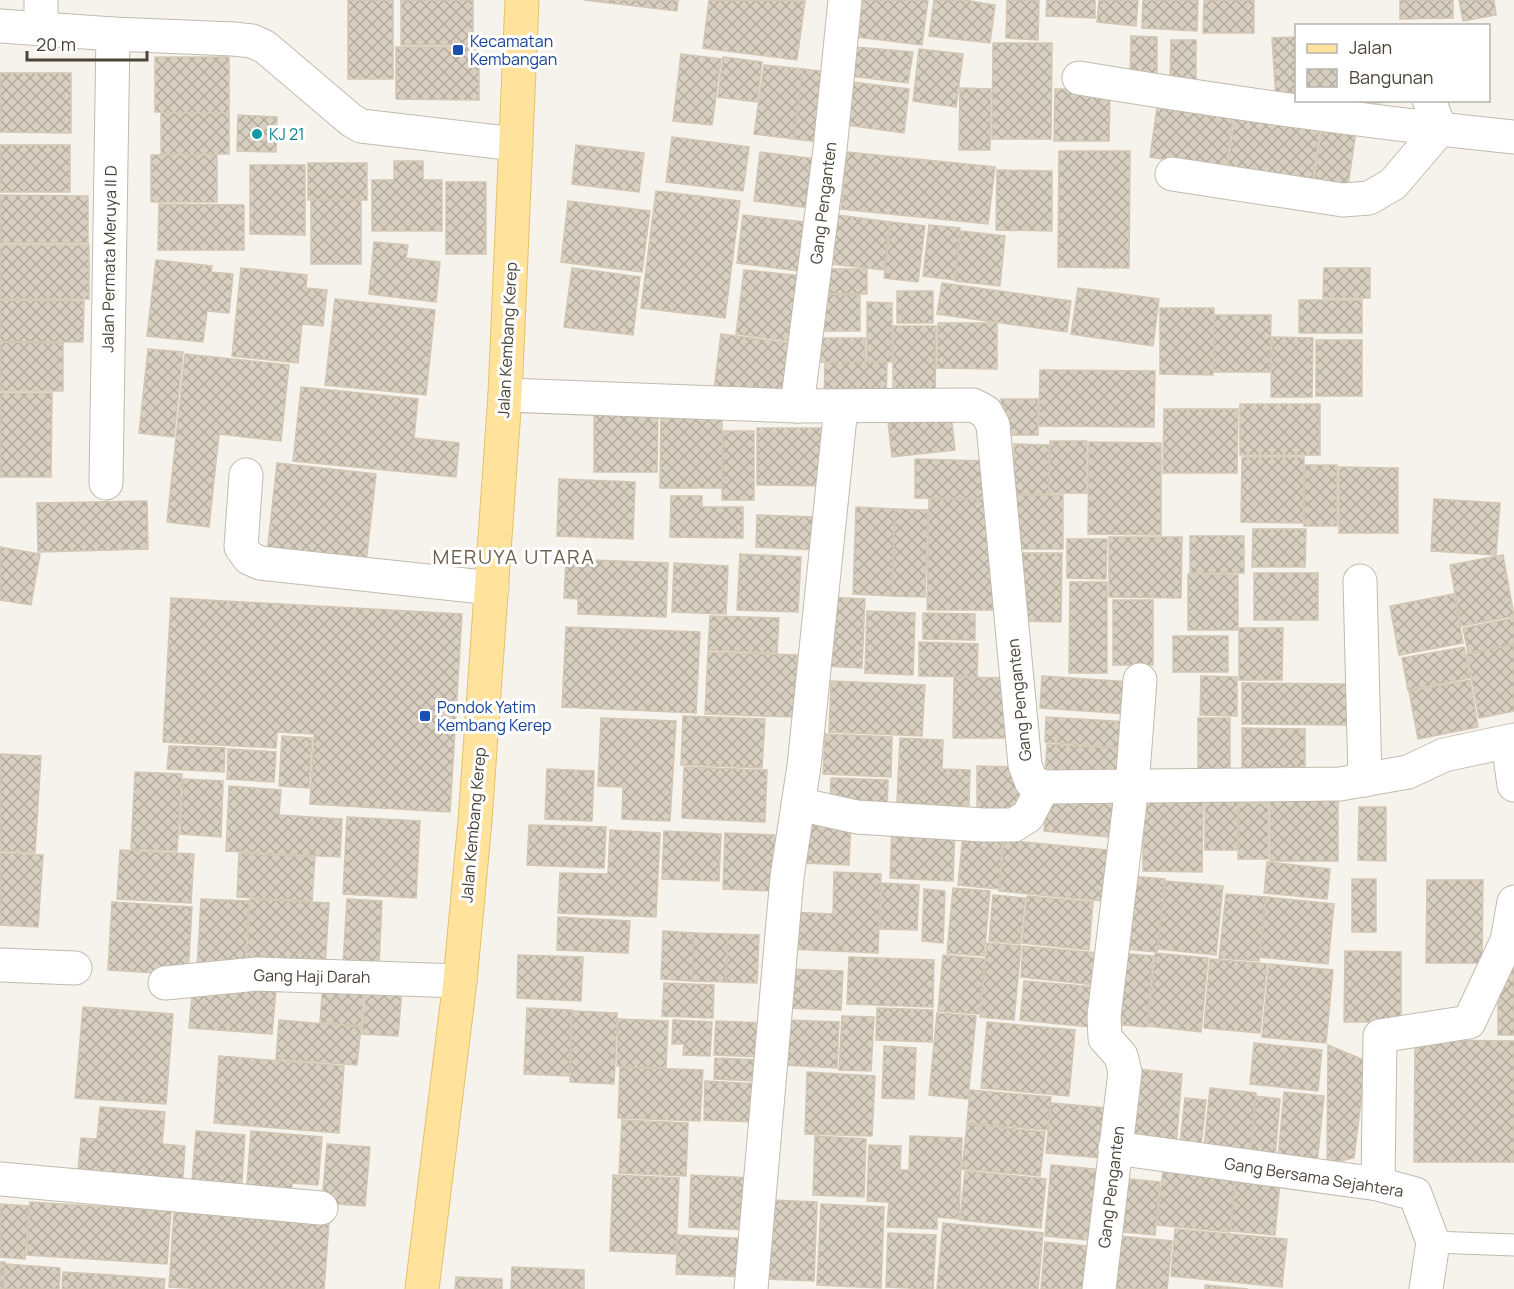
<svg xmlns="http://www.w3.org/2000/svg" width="1514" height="1289" viewBox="0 0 1514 1289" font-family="Manrope,sans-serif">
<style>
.building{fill:url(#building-cross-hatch);stroke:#d3c7b4;stroke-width:1.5}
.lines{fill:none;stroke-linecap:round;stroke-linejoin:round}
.service-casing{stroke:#c2bbae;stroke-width:23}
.minor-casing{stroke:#c2bbae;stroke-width:35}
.tertiary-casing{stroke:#c2bbae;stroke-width:35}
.primary-casing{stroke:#e6c16a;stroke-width:35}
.service{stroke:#fff;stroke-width:21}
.minor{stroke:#fff;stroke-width:33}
.tertiary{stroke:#fff;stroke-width:33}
.primary{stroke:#ffe39c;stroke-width:33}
.transit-dot{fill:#1a4fb4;stroke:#fff;stroke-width:2}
.culture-dot{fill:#0f9aa8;stroke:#fff;stroke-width:2}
.labels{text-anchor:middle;stroke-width:6;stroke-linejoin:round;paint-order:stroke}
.transit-label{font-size:16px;fill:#164399;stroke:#fff;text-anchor:start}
.culture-label{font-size:16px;fill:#0d838f;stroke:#fff;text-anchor:start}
.street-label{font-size:16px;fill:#4b4439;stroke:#fff}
.quarter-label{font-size:20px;letter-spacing:1.5px;fill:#6e6250;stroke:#fff}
</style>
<defs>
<pattern id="building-cross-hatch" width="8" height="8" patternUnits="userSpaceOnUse" patternTransform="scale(1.5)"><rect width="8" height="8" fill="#d8cfc1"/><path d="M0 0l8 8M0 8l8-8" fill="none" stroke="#b1aa9e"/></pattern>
</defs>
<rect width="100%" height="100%" fill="#f6f3ec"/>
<g class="building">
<rect x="348" y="0" width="45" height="79"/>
<rect x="401" y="0" width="72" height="45"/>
<path d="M584 0H678L677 11Z"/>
<path d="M709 0 805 1 797 60 703 48Z"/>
<path d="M862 0H928L922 45 857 37Z"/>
<path d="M934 0H964L995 5 990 43 929 36Z"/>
<path d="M1007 0H1039L1038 40 1006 38Z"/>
<path d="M1047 0H1095V18L1046 16Z"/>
<path d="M1099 0H1138L1136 26 1097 22Z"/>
<path d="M1143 0H1198L1197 31 1142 28Z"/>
<path d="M1204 0H1254V33H1203Z"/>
<path d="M1400 0H1453V18L1400 19Z"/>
<path d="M1459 0H1494L1496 15 1463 21Z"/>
<path d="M1131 36 1157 37V79H1130Z"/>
<path d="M1296 37V97L1276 99 1272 38Z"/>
<path d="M1171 40H1196V85H1170Z"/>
<path d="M993 43H1052L1051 139H992Z"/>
<path d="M396 47H479V100L396 99Z"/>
<path d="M855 47 913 52 908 83 850 76Z"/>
<path d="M919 49 963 54 956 107 913 101Z"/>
<path d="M681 54 721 59 712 125 673 121Z"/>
<path d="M155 57H229V113L155 112Z"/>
<path d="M723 57 762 62 757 102 718 97Z"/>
<path d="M764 65 803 69 794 139 754 134Z"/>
<path d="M803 69 837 73 829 143 794 139Z"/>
<path d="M0 73H71V133L0 132Z"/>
<path d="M852 82 909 89 904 133 847 125Z"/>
<path d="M960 88 991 89 990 150H959Z"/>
<path d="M1055 89H1110L1109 141H1054Z"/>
<path d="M1332 100H1402V101L1332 106Z"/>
<path d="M1157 107 1233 119 1226 168 1150 157Z"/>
<rect x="161" y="113" width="68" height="41"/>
<path d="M238 115 277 117 276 152 237 151Z"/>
<path d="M1235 117 1320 129 1312 183 1227 171Z"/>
<path d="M1322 127 1356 132 1348 185 1314 180Z"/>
<path d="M672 137 749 147 743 191 666 182Z"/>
<rect x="0" y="145" width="70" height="47"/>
<path d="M576 145 644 153 639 192 572 184Z"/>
<path d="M1059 151H1130L1129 268 1058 267Z"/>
<path d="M760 152 824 160 818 209 754 201Z"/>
<path d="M847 152 995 167 988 224 841 209Z"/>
<rect x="151" y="155" width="66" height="47"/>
<path d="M394 161H423V180H442V231H372V180H394Z"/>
<rect x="308" y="163" width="59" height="37"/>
<path d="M250 165H305V235L250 234Z"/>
<path d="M997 170 1052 171V231L996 230Z"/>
<rect x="446" y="182" width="40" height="72"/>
<path d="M656 191 740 201 725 318 641 308Z"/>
<path d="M0 195 88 196V243H0Z"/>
<rect x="311" y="200" width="50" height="64"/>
<path d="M568 201 650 211 642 272 561 262Z"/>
<path d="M159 204 244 205V250H158Z"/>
<path d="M743 215 804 222 798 271 737 263Z"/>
<path d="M837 215 890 222 884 270 831 264Z"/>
<path d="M891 222 925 226 918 282 884 278Z"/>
<path d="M929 225 960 228 955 280 923 276Z"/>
<path d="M961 231 1005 236 1000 286 955 281Z"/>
<path d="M374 242 408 245 406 258 440 262 436 302 369 294Z"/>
<rect x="0" y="245" width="89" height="54"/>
<path d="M156 260 212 266 211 272 233 274 229 313 207 311 203 342 147 336Z"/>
<path d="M241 268 307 275 306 288 327 290 323 326 302 324 298 363 232 356Z"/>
<path d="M572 268 640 277 633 335 564 327Z"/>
<path d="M1324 268H1370V298H1323Z"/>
<rect x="827" y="269" width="40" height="25"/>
<path d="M744 270 803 276 795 342 736 334Z"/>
<path d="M942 283 1071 301 1067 332 937 314Z"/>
<path d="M1078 288 1159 299 1153 346 1071 334Z"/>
<rect x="897" y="291" width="36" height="32"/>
<path d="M822 294 860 295V331H821Z"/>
<path d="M335 299 435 310 426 395 325 385Z"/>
<path d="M0 300 84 301 83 342H0Z"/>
<rect x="1299" y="300" width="63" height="33"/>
<path d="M867 302 892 303V362L867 361Z"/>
<path d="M1160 308H1214L1213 375 1160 374Z"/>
<path d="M1214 315H1271L1270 372H1214Z"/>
<path d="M938 323H997V369L937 368Z"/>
<path d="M893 326H936L935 403H893Z"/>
<path d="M721 334 797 344 790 398 714 389Z"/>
<path d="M1272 337 1313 338 1312 397H1271Z"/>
<rect x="817" y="338" width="48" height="24"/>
<rect x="1316" y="340" width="46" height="56"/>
<path d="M0 342 63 343V391H0Z"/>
<path d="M148 349 183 352 174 437 139 433Z"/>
<path d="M185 354 289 365 281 441 219 434 209 527 167 522Z"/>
<path d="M825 362H887L886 405H824Z"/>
<path d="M1040 370 1155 371 1154 427 1039 426Z"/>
<path d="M301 387 418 399 414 438 459 443 456 477 293 461Z"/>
<path d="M0 393H52L51 477H0Z"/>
<rect x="1001" y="399" width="37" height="36"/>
<rect x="1240" y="404" width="80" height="51"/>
<path d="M594 406H658L657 472H594Z"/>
<path d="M1164 409H1238L1237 473H1163Z"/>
<path d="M661 413H722V488H660Z"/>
<path d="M951 415 955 450 892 457 888 422Z"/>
<path d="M757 428H831L830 486 757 485Z"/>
<path d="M723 431H754V500H722Z"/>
<path d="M1050 441H1087V493H1049Z"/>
<path d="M1089 442 1161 443V535L1088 534Z"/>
<path d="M1014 444 1049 445V494H1014Z"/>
<path d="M1242 457H1304L1303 523 1241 522Z"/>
<path d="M915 459 985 461 984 499 915 498Z"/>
<path d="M277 463 376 474 366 563 267 553Z"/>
<path d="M1305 465H1337V526H1304Z"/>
<path d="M1339 467 1398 468V533H1339Z"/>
<path d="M559 479 635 482 633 539 557 536Z"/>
<rect x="1012" y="495" width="51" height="54"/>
<path d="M671 496H702V507H743V538L670 537Z"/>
<path d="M929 499H994L993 610H927Z"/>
<path d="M1434 499 1500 503 1496 555 1431 551Z"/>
<path d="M147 501 148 549 38 552 37 503Z"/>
<path d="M856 507 895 509 892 596 853 594Z"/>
<path d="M895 509 928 510 925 597 892 596Z"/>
<path d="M757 515 819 517 818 550 756 547Z"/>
<path d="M1253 529H1306L1305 567H1252Z"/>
<rect x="1190" y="536" width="54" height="37"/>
<path d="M1109 537H1182L1181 598 1109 597Z"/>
<path d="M1067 539H1107L1106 579 1067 578Z"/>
<path d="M0 547 40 554 31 605 0 600Z"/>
<path d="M1019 553H1062L1061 622 1019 621Z"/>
<path d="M740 554 801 557 798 612 737 610Z"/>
<path d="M1503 555 1514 616 1461 626 1450 565Z"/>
<path d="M566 559 668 563 666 617 578 614V599L564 598Z"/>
<path d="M674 563 728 566 726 614 672 612Z"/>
<rect x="1254" y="573" width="64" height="47"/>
<path d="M1188 574 1238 575V630H1188Z"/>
<path d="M1070 582H1107V673H1069Z"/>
<path d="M1454 594 1463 643 1399 655 1390 606Z"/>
<path d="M828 597 865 599 862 668 825 666Z"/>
<path d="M171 598 462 614 450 812 310 804 314 734 277 732 276 748 163 742Z"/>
<rect x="1113" y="600" width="40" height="65"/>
<path d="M867 611 915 613 913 675 865 673Z"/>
<path d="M923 613 975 614V640L923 639Z"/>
<path d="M710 616 779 618 777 653 708 650Z"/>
<path d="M1514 618V644L1468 653 1463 628Z"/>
<path d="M566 627 700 632 696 713 562 707Z"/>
<path d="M1239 628H1283L1282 680H1239Z"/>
<rect x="1173" y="636" width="55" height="36"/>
<path d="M919 642 978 644 977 677 919 676Z"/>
<path d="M1514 645V711L1479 718 1467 654Z"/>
<path d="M1464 647 1470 678 1408 690 1402 658Z"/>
<path d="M708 652 797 655 795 717 705 714Z"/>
<path d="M1042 676 1131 682 1129 714 1040 708Z"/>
<path d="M1201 676 1237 677V716L1200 715Z"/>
<path d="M954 677 1007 678 1006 738H953Z"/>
<path d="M1470 680 1478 727 1418 739 1409 691Z"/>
<path d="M831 681 925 685 922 736 829 732Z"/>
<path d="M1242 683 1347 684V725L1242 724Z"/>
<path d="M683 716 765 719 762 768 681 765Z"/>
<path d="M1046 717 1129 722 1127 748 1045 742Z"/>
<path d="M601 718 676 721 670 821 622 819 623 787 598 786Z"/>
<rect x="1198" y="718" width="32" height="59"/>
<path d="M1242 728 1305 729V774L1242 773Z"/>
<path d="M825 734 892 737 891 777 823 774Z"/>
<path d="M282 736 312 738 309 788 279 786Z"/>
<path d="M900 738 943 740 942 769 970 770 969 806 897 803Z"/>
<path d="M1047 744 1127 749 1125 781 1045 776Z"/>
<path d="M169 746 225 748 224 772 167 769Z"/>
<path d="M228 749 276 752 274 782 227 779Z"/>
<path d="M0 754 41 756 35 853 0 851Z"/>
<path d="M977 766 1021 767 1020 817 977 815Z"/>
<path d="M684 767 767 770 765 822 682 818Z"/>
<path d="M547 769 594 771 592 821 545 819Z"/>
<path d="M135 772 182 774 177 851 131 849Z"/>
<path d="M831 778 888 780 887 811 830 809Z"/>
<path d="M183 779 223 781 221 837 180 834Z"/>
<path d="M229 786 281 790 279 815 342 819 340 857 226 851Z"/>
<path d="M1048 791 1123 798 1119 838 1044 831Z"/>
<path d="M1143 796 1203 797 1202 872 1143 871Z"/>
<rect x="1270" y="798" width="68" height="63"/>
<path d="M1205 799 1238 800 1237 850H1205Z"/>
<path d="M1239 803H1268V859H1238Z"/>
<path d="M1359 807H1386V861L1358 860Z"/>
<path d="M347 817 420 821 416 898 343 894Z"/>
<path d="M804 817 851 819 849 865 802 863Z"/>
<path d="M529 825 606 827 604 868 527 865Z"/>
<path d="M892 825 955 827 953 881 890 878Z"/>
<path d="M610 830 660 833 656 917 558 913 560 873 608 874Z"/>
<path d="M664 831 721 834 719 881 662 879Z"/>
<path d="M725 833 775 835 773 891 723 889Z"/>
<path d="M963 835 1003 838 998 889 958 885Z"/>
<path d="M1004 840 1117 851 1113 902 999 891Z"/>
<path d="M120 850 194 854 191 903 117 899Z"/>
<path d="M0 853 43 855 38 927 0 925Z"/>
<path d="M239 853 315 857 312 901 237 897Z"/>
<path d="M1267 862 1330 869 1327 899 1264 893Z"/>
<path d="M834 872 881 874 878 953 788 949 790 912 833 914Z"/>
<path d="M1130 876 1165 879 1157 952 1123 949Z"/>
<rect x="1352" y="879" width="24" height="53"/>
<path d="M1427 880H1483L1482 963H1426Z"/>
<path d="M1165 881 1223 886 1216 955 1158 949Z"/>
<path d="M882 883 919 885 917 930 880 929Z"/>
<path d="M953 888 990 891 984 956 947 953Z"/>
<path d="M924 889 945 891 943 943 922 941Z"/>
<path d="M1226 894 1265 897 1259 961 1219 958Z"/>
<path d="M993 895 1025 898 1020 944 989 941Z"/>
<path d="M1027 896 1093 902 1089 950 1022 943Z"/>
<path d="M1266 897 1334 904 1328 964 1260 957Z"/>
<path d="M201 899 249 901 245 971 197 969Z"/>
<path d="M250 899 329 903 325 967 247 963Z"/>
<path d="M347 899 382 901 379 966 343 964Z"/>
<path d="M112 902 192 907 188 975 108 970Z"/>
<path d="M558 917 630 921 628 953 557 950Z"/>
<path d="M663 931 694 933 692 981 661 979Z"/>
<path d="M694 933 728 934 726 982 692 981Z"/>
<path d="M728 934 759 935 757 983 726 982Z"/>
<path d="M987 943 1021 946 1014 1020 980 1017Z"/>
<path d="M1023 946 1109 954 1105 986 1021 977Z"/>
<path d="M1345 951 1401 952V1022H1344Z"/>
<path d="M1119 953 1153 956 1147 1027 1113 1024Z"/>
<path d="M1155 953 1208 958 1201 1032 1148 1026Z"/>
<path d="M518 955 583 957 581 1001 517 998Z"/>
<path d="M943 955 985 959 979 1014 938 1011Z"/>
<path d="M849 957 934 960 933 1007 847 1004Z"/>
<path d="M1210 959 1267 964 1260 1033 1204 1028Z"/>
<rect x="1498" y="963" width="16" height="72"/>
<path d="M1269 964 1333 970 1326 1043 1262 1037Z"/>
<path d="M787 969 843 971 841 1010 785 1008Z"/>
<path d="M1024 981 1094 987 1090 1027 1020 1020Z"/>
<path d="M323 983 364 986 361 1026 320 1022Z"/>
<path d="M664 983 714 985 713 1018 662 1016Z"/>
<path d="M193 985 276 991 272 1034 189 1028Z"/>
<path d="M366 987 402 990 398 1036 362 1034Z"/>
<path d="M83 1007 173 1014 166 1104 75 1098Z"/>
<path d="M527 1008 572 1010 569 1076 524 1074Z"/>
<path d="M877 1008 933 1010 932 1042 876 1040Z"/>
<path d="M572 1011 617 1013 614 1084 570 1082Z"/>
<path d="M937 1013 976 1016 968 1099 929 1095Z"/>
<path d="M842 1016 874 1017 871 1071 839 1070Z"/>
<path d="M618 1019 668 1021 666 1068 617 1066Z"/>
<path d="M279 1020 361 1027 357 1065 276 1059Z"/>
<path d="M673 1020 712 1022 710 1056 683 1055 684 1044H672Z"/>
<path d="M786 1020 839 1022 837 1068 785 1065Z"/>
<path d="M716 1021 763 1023 762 1057 714 1055Z"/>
<path d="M987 1022 1075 1030 1069 1096 981 1088Z"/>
<path d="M1415 1040 1514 1041V1162H1414Z"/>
<path d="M1254 1043 1322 1050 1318 1091 1250 1084Z"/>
<path d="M1328 1045 1366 1061 1354 1158 1327 1164Z"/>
<path d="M884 1046 916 1048 914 1099 882 1098Z"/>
<path d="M219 1056 344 1066 339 1133 214 1123Z"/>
<path d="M715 1058 760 1060 758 1081 714 1079Z"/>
<path d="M620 1067 703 1070 700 1121 618 1118Z"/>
<path d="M1129 1068 1182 1074 1176 1146 1123 1140Z"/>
<path d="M807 1072 875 1076 872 1136 805 1134Z"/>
<path d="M705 1081 759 1084 758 1122 704 1120Z"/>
<path d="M1210 1088 1256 1093 1249 1162 1203 1158Z"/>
<path d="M970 1090 1051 1097 1047 1130 967 1123Z"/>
<path d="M1284 1092 1324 1096 1317 1163 1278 1159Z"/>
<path d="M1256 1096 1280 1099 1275 1158 1250 1156Z"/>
<path d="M1185 1098 1206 1100 1200 1155 1179 1153Z"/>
<path d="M1051 1103 1107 1108 1102 1158 1046 1153Z"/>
<path d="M100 1107 165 1112 162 1144 185 1146 182 1190 77 1182 81 1138 97 1139Z"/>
<path d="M622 1120 688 1123 686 1176 619 1173Z"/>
<path d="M967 1124 1045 1132 1040 1176 962 1169Z"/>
<path d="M196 1131 245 1135 241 1197 191 1193Z"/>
<path d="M251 1131 322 1137 318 1185 292 1183 291 1200 246 1196Z"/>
<path d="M815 1136 866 1139 864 1197 813 1195Z"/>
<path d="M910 1136 962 1138 959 1219 937 1217V1229L887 1227 889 1202 867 1201 869 1145 901 1146 900 1170H909Z"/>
<path d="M327 1144 370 1147 365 1206 322 1203Z"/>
<path d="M1051 1165 1105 1170 1098 1241 1045 1236Z"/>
<path d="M1163 1170 1235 1178 1230 1232 1157 1225Z"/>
<path d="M965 1171 1046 1179 1041 1228 960 1220Z"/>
<path d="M613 1175 679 1178 676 1254 610 1251Z"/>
<path d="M691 1175 753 1178 750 1230 689 1227Z"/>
<path d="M1119 1178 1160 1182 1155 1235 1113 1231Z"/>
<path d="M1236 1178 1280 1182 1275 1235 1231 1231Z"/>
<path d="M770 1200 817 1202 814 1281 767 1279Z"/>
<path d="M30 1202 171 1211 167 1264 27 1255Z"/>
<path d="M0 1204 29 1206 25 1259 0 1257Z"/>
<path d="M821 1204 884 1207 881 1288 817 1285Z"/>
<path d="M174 1212 329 1222 324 1289H207L169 1287Z"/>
<path d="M943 1223 1043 1233 1038 1289H937Z"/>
<path d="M1175 1229 1287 1239 1282 1287 1171 1276Z"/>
<path d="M888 1233 936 1235 933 1289 886 1287Z"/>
<path d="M678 1235 750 1239 748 1277 676 1274Z"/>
<path d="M1109 1235 1172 1241 1167 1289H1103Z"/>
<path d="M1045 1242 1097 1247 1093 1289H1041Z"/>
<path d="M0 1262H5L3 1289H0Z"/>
<path d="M5 1264 60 1268 59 1289H4Z"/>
<path d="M512 1267 584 1270V1289H511Z"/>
<path d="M63 1272 112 1275 111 1289H62Z"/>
<path d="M112 1275 165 1279 164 1289H111Z"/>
<path d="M456 1277 502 1279V1289H455Z"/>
<path d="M1205 1285 1248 1289H1205Z"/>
</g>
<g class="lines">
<g class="service-casing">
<path id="service" d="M1433 1242 1514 1245"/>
</g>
<g class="minor-casing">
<g id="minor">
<path d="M1079 78C1223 102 1368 122 1514 137"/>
<path d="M1429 100 1440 129"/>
<path d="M1172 174 1343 200 1369 198 1393 184 1440 129"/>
<path d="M505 395 797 406 973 405 986 412 993 425 1025 765 1031 781 1043 787 1340 784 1408 772 1444 755 1514 740"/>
<path d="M797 406 830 149 845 0"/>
<path d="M246 475 241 547 249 558 260 563 492 588"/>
<path d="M106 483 113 34"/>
<path d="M1360 581 1365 780"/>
<path d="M1508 742 1514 785"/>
<path d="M798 804 857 817 983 825H1014L1028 816 1043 787"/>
<path d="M0 965 75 968"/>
<path d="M165 983 257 974 460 981"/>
<path d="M1115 1148 1378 1184 1415 1194 1433 1242 1426 1289"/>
<path d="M0 1179 321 1208"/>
<path d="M1378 1184 1380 1036 1469 1022 1507 941 1514 902"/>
<path d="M751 1289 787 877 804 766 841 407"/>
<path d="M1099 1289 1125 1072 1121 1056 1105 1038 1104 1016 1132 786 1140 680"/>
</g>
</g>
<g class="tertiary-casing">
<g id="tertiary">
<path d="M41 0V29"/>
<path d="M0 26 113 34 233 39 252 41 265 47 351 120 361 126 516 144"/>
</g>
</g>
<g class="primary-casing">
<path id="primary" d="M422 1289 460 981 475 821 505 395 522 0"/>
</g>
<use href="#service" class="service"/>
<use href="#minor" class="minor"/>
<use href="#tertiary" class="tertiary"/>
<use href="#primary" class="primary"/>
</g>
<g class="transit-dot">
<rect x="452" y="44" width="12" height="12" rx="3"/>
<rect x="419" y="710" width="12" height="12" rx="3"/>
</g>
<circle class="culture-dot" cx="257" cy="134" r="6"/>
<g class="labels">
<g class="transit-label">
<text x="470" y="47">Kecamatan<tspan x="470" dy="18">Kembangan</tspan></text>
<text x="437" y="713">Pondok Yatim<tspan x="437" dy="18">Kembang Kerep</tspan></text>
</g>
<g class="culture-label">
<text x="269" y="140">KJ 21</text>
</g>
<g class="street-label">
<text transform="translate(823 203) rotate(-83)" y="6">Gang Penganten</text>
<text transform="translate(109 259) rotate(-89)" y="6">Jalan Permata Meruya II D</text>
<text transform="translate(507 340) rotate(-87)" y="6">Jalan Kembang Kerep</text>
<text transform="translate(1019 700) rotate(-96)" y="6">Gang Penganten</text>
<text transform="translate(473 825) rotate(-85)" y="6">Jalan Kembang Kerep</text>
<text transform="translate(312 976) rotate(1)" y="6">Gang Haji Darah</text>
<text transform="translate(1314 1177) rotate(9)" y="6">Gang Bersama Sejahtera</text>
<text transform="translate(1111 1187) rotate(-83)" y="6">Gang Penganten</text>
</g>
<g class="quarter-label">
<text x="514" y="564">MERUYA UTARA</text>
</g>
</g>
<rect x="1295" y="24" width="195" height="78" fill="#ffffff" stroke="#b7b4b0" stroke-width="1.5"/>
<rect x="1307" y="44" width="30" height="9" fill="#ffe39c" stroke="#b7b4b0" stroke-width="1.5"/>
<text x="1349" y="54" font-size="18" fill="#4b4439">Jalan</text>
<rect x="1307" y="69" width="30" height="18" fill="url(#building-cross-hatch)" stroke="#b7b4b0" stroke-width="1.5"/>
<text x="1349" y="84" font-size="18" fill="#4b4439">Bangunan</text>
<path d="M27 51v9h120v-9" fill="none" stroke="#4b4439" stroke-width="3"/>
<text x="36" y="51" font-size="18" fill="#4b4439" stroke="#ffffff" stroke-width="4.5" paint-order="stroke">20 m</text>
</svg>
